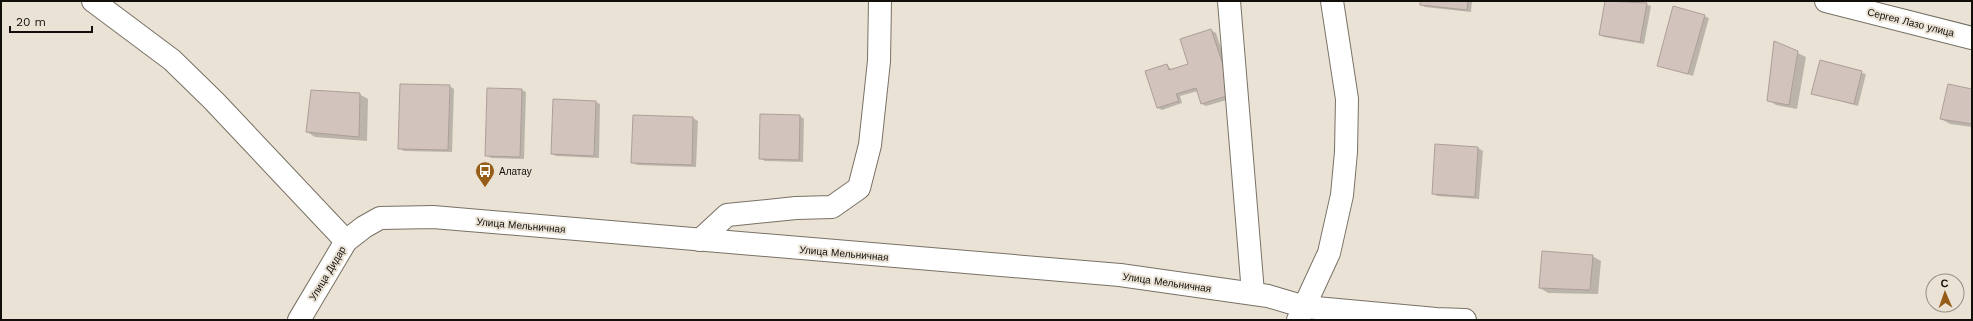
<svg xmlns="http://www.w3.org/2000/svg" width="1973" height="321" viewBox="0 0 1973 321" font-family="'Work Sans',sans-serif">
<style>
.shadow{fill:#0003}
.building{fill:#d2c4bc;stroke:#ad9f98}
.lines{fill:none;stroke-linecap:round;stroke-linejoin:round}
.minor-casing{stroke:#787165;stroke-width:24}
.major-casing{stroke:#787165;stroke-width:24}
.minor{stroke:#fff;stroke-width:22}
.major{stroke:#fff;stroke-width:22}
.labels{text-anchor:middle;stroke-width:4;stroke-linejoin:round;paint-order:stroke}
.street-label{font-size:10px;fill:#120f0b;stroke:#eae2d5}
.poi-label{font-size:10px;fill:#120f0b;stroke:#eae2d5;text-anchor:start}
</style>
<rect width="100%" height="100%" fill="#eae2d5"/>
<g class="shadow">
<path d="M1421 1H1472L1471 12 1425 7 1421 4Z"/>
<path d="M1606 1H1633L1651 6 1644 44 1604 37 1600 34Z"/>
<path d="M1704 16 1709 18 1693 76 1658 65Z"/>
<path d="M1211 30 1216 33 1237 97 1206 106 1202 104 1198 91 1180 96 1182 103 1162 110 1158 108 1167 65 1172 70 1189 64Z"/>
<path d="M1775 42 1806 57 1797 109 1776 105 1768 100Z"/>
<path d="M1820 61 1866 74 1858 106 1812 93Z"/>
<path d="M449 86 454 89 452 152 404 151 399 148Z"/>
<path d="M522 90 526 92 524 159 491 158 486 155Z"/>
<path d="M1972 90V127L1950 124 1941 119Z"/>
<path d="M359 94 368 99 367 141 315 137 307 132Z"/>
<path d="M596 102 600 104 599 158 556 156 552 154Z"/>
<path d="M634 116 693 118 698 121 696 167 637 165 632 162Z"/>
<path d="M800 116 804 119 803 162 765 161 760 158Z"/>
<path d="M1436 145 1478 148 1483 151 1479 199 1437 196 1433 193Z"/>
<path d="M1592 256 1601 261 1598 294 1548 293 1540 288Z"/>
</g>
<g class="building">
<path d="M1420 1H1468L1467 10 1420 5Z"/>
<path d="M1605 1 1647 3 1640 42 1599 35Z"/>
<path d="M1673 6 1705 15 1688 74 1657 66Z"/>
<path d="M1211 29 1233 94 1201 104 1196 88 1176 94 1179 101 1157 108 1145 71 1167 64 1169 70 1188 64 1180 39Z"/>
<path d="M1774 41 1798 51 1789 105 1767 101Z"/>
<path d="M1820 60 1862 71 1854 104 1811 94Z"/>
<path d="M400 84 450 85 448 150 398 149Z"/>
<path d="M1948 84 1972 89V124L1940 119Z"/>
<path d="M487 88 522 89 520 157 485 156Z"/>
<path d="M311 90 360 93 359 137 306 132Z"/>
<path d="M553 99 596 101 594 156 551 154Z"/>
<path d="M760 114 800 115 799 160 759 159Z"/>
<path d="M633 115 693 117 692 165 631 163Z"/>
<path d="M1435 144 1478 147 1475 197 1432 194Z"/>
<path d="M1542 251 1593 255 1590 290 1539 288Z"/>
</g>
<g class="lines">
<g class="minor-casing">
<g id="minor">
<path d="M93 1 172 60 214 101 346 241"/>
<path d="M1229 1 1253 293"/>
<path d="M1826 1 1972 38"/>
<path d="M700 240 727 215 796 208 832 207 859 188 870 145 879 61 880 1"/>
<path d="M299 320 346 241 364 227 380 218 433 217 1120 275 1268 296 1305 307 1436 319 1465 320"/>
</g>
</g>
<g class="major-casing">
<path id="major" d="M1298 320 1329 253 1342 195 1346 152 1347 99 1332 1"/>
</g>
<use href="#minor" class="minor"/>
<use href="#major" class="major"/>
</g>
<defs>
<g id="bus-pin" transform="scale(1)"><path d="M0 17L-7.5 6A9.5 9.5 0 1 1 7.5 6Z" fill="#965d19" stroke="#eae2d5"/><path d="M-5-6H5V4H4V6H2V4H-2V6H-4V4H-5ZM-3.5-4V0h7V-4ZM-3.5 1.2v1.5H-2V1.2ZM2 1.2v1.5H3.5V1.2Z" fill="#fff"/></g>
</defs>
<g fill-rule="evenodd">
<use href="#bus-pin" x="485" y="171"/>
</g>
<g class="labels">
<g class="street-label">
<text transform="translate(1911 22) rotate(14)" y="4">Сергея Лазо улица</text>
<text transform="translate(521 225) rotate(5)" y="4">Улица Мельничная</text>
<text transform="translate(844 253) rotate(5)" y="4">Улица Мельничная</text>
<text transform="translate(327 273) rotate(-59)" y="4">Улица Дидар</text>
<text transform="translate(1167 282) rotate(8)" y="4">Улица Мельничная</text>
</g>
<g class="poi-label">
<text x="499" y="175">Алатау</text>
</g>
</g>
<rect width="1973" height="321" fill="none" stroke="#120f0b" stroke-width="4"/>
<g transform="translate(1945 293) rotate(358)"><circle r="19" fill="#eae2d5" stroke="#948e84"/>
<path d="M0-3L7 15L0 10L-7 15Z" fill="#965d19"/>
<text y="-6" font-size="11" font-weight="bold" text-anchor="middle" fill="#120f0b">С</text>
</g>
<path d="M10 26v6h82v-6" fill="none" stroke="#120f0b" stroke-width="2"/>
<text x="16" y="26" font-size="12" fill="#120f0b" stroke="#eae2d5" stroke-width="3" paint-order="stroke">20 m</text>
</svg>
